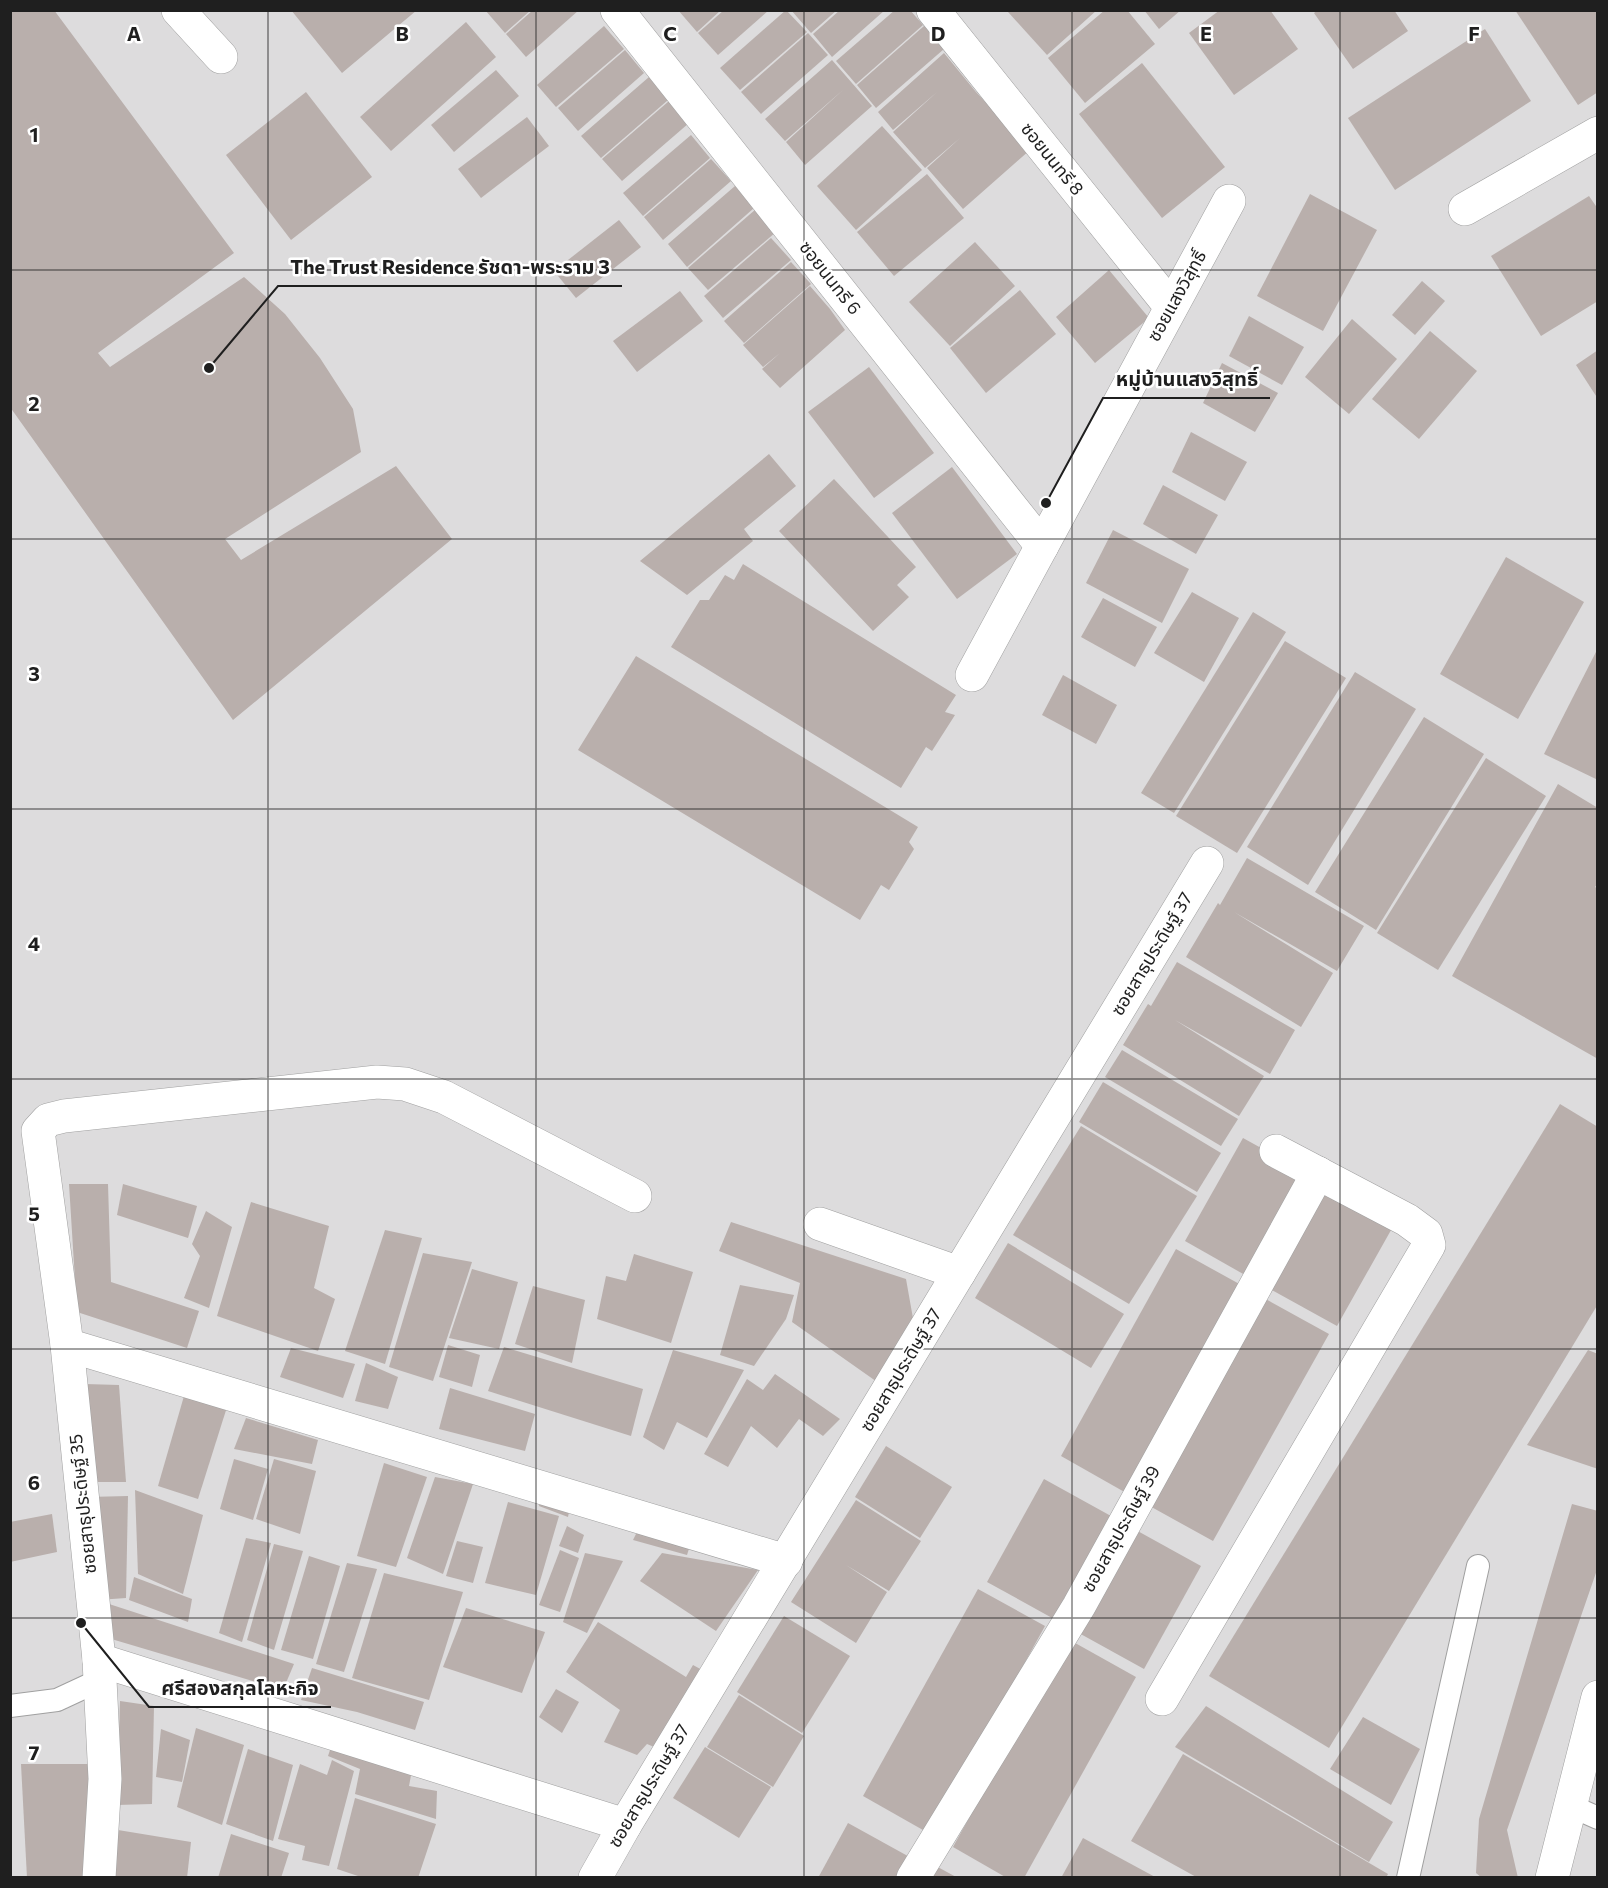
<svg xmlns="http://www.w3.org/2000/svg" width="1608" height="1888" viewBox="0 0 1608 1888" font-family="Commissioner,'Noto Sans Thai',sans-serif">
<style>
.residential{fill:#dddcdd}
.building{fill:#b9afac}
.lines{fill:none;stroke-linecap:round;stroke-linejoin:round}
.service-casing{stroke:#a0a0a0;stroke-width:24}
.minor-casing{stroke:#a0a0a0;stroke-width:34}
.service{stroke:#fff;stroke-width:22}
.minor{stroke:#fff;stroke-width:33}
.grid{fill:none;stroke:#1f1f1f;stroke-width:1.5;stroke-opacity:0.55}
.labels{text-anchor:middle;stroke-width:5;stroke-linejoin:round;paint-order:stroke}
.street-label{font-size:18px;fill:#1f1f1f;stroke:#fff}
.grid-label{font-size:20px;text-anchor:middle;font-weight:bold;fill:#1f1f1f;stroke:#fff;stroke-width:5;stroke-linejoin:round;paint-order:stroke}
.leader{fill:none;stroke:#1f1f1f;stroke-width:2}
.callout-dot{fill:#1f1f1f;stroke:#fff;stroke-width:2}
.callout-label{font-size:20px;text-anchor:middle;font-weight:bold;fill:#1f1f1f;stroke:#fff;stroke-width:5;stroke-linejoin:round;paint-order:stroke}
</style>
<rect width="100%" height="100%" fill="#efebe6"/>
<path class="residential" d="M11 11H1597V1877L11 1878Z"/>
<g class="building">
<path d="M10 10H54L234 253 98 353 110 367 244 277 285 314 320 358 353 409 361 452 225 539 241 560 396 466 452 539 233 720 10 407Z"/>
<path d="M291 10H417L342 73Z"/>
<path d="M485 10H531L505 33Z"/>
<path d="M533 10H579L526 57 506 34Z"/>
<path d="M678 10H721L697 32Z"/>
<path d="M724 10H769L718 55 698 33Z"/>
<path d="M786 10 807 32 740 90 720 68Z"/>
<path d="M791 10H837L811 33Z"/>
<path d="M840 10H885L832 57 813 34Z"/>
<path d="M895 10H910L923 25 856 84 836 61Z"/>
<path d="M1009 10H1097L1047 55 1008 12Z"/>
<path d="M1105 10H1127L1155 44 1085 103 1048 58Z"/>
<path d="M1144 10H1181L1159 29Z"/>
<path d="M1220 10H1270L1298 49 1234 95 1189 33Z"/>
<path d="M1318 10H1394L1408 31 1353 69 1314 13Z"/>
<path d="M1515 10H1598V92L1578 105Z"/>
<path d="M466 22 496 57 391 151 360 117Z"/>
<path d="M604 26 624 49 556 107 537 85Z"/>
<path d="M924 26 944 49 876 108 857 85Z"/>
<path d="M1485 29 1531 101 1395 190 1348 118Z"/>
<path d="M808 33 828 55 761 114 741 92Z"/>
<path d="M625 50 644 73 578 131 558 108Z"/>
<path d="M944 53 976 92 1030 150 963 209 927 168 960 138 925 168 893 132 937 92 893 130 878 112Z"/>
<path d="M832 60 872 106 805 165 786 142 844 89 785 141 765 119Z"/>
<path d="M1142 63 1225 167 1162 218 1079 114Z"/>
<path d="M496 70 519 96 454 152 431 125Z"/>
<path d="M649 77 668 100 601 158 581 136Z"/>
<path d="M306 92 372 177 291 240 226 155Z"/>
<path d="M669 101 689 123 622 181 602 159Z"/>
<path d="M527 117 549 146 481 198 458 169Z"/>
<path d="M882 126 922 170 856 230 817 186Z"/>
<path d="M691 135 710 158 643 216 623 193Z"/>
<path d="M711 159 731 181 663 240 644 217Z"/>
<path d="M927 174 964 218 894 276 857 232Z"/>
<path d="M735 186 754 208 687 267 668 244Z"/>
<path d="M1310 194 1377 230 1323 331 1257 296Z"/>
<path d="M1589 196 1598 209V301L1541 336 1491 256Z"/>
<path d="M756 209 776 232 708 290 688 268Z"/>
<path d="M619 220 641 247 576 298 554 271Z"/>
<path d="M771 238 791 260 723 318 704 296Z"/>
<path d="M975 242 1015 286 950 346 909 302Z"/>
<path d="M791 262 811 284 744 343 724 321Z"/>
<path d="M1109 270 1149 318 1095 363 1056 317Z"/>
<path d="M1422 281 1445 301 1415 335 1392 315Z"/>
<path d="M810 286 830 309 845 330 780 388 762 369 780 353 763 367 743 345Z"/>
<path d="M1020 290 1056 334 986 393 950 348Z"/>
<path d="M680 291 703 321 637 372 613 341Z"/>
<path d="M1249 316 1304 347 1282 385 1229 356Z"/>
<path d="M1352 319 1397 359 1349 414 1305 377Z"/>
<path d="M1430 331 1477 371 1419 439 1372 399Z"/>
<path d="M1598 350V399L1576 365Z"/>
<path d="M1222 363 1278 393 1255 432 1203 403Z"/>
<path d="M869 367 934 453 874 498 808 412Z"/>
<path d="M1191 432 1247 462 1225 501 1172 472Z"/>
<path d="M769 454 796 486 744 529 753 541 687 595 640 561Z"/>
<path d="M952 467 1017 554 957 599 892 513Z"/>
<path d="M834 479 916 567 897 585 909 597 873 631 779 531Z"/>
<path d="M1163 485 1218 515 1196 554 1143 524Z"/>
<path d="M1113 530 1189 569 1162 623 1086 583Z"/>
<path d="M1506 557 1584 602 1518 719 1440 674Z"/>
<path d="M743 564 956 695 945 712 955 715 932 751 926 747 901 788 671 647 700 600H709L725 575 734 580Z"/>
<path d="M1192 592 1239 618 1204 682 1154 653Z"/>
<path d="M1103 598 1157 627 1135 667 1081 637Z"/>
<path d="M1253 612 1286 632 1174 813 1141 793Z"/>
<path d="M1285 641 1346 678 1237 853 1176 816Z"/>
<path d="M1598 648V780L1544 754Z"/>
<path d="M636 656 918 827 909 842 914 849 889 890 881 885 860 920 578 750Z"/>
<path d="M1355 672 1416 709 1308 885 1247 847Z"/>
<path d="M1063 675 1117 705 1096 744 1042 715Z"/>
<path d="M1424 717 1484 754 1376 930 1315 892Z"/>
<path d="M1486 758 1546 796 1438 970 1377 933Z"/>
<path d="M1558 784 1598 808V883L1595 887 1598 889V1059L1452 976Z"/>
<path d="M1247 858 1364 926 1337 971 1234 912 1333 973 1301 1027 1186 957 1218 903 1220 905Z"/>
<path d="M1177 962 1295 1030 1270 1074 1175 1020 1264 1076 1239 1116 1123 1045 1148 1004 1151 1006Z"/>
<path d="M1122 1050 1238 1119 1221 1146 1105 1077Z"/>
<path d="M1103 1082 1221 1153 1197 1192 1079 1122Z"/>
<path d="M1560 1104 1598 1127V1304L1329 1748 1209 1676Z"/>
<path d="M1081 1126 1197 1196 1129 1304 1013 1235Z"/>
<path d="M1243 1138 1310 1175 1252 1279 1185 1241Z"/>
<path d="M69 1184H108L111 1282 199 1311 187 1348 77 1312Z"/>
<path d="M123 1184 197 1206 188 1238 117 1215Z"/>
<path d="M1328 1186 1395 1223 1337 1326 1270 1289Z"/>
<path d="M251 1202 329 1226 314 1288 335 1299 318 1351 217 1316Z"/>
<path d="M206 1211 232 1227 209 1308 184 1298 200 1256 192 1244Z"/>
<path d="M731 1222 906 1279 914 1324 880 1384 792 1322 800 1283 719 1251Z"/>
<path d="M385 1230 422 1238 385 1364 345 1351Z"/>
<path d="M1008 1243 1124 1314 1091 1368 975 1298Z"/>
<path d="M1176 1249 1243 1286 1128 1494 1061 1456Z"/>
<path d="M423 1253 472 1262 433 1381 389 1367Z"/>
<path d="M634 1254 693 1272 671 1343 597 1319 606 1276 626 1281Z"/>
<path d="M472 1269 518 1282 499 1349 449 1338Z"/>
<path d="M740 1285 794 1295 786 1319 754 1366 720 1355Z"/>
<path d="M533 1286 585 1300 572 1363 515 1344Z"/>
<path d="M1262 1297 1329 1334 1213 1541 1146 1504Z"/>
<path d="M448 1345 480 1355 472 1387 439 1377Z"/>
<path d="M504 1347 643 1389 631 1436 488 1391Z"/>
<path d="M291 1348 355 1364 343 1398 280 1377Z"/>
<path d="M673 1350 744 1370 707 1438 677 1422 664 1450 643 1437Z"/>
<path d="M1588 1350 1598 1354V1469L1527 1445Z"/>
<path d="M366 1363 398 1377 388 1409 355 1401Z"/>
<path d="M775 1374 840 1419 823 1436 799 1419 777 1448 751 1426 728 1467 704 1454 747 1379 763 1390Z"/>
<path d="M85 1384 119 1385 126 1482H93Z"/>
<path d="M450 1388 535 1414 525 1451 439 1429Z"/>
<path d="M184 1396 227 1407 198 1499 158 1486Z"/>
<path d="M246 1418 318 1440 312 1464 234 1449Z"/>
<path d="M886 1446 952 1487 920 1538 855 1497Z"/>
<path d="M234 1459 268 1469 253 1520 220 1509Z"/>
<path d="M274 1459 316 1471 300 1534 256 1519Z"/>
<path d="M384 1463 427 1477 396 1567 357 1556Z"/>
<path d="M435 1477 473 1484 443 1574 407 1558Z"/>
<path d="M1044 1479 1111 1516 1054 1619 987 1582Z"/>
<path d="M135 1490 203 1515 183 1594 138 1574Z"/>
<path d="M542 1492 571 1501 568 1517 539 1506Z"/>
<path d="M128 1496 126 1598 98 1600 88 1497Z"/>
<path d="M856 1500 921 1541 889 1591 846 1565 887 1592 856 1643 791 1602Z"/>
<path d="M508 1502 559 1516 536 1595 485 1583Z"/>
<path d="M1572 1504 1598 1511V1567L1507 1830 1518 1878H1482L1476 1873 1479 1819Z"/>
<path d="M52 1514 57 1552 10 1562V1522Z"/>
<path d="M641 1524 692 1539 687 1555 633 1540Z"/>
<path d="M567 1526 584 1535 578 1553 559 1546Z"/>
<path d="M1134 1529 1201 1566 1144 1669 1077 1632Z"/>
<path d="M246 1538 271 1543 242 1642 219 1633Z"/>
<path d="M457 1541 483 1547 473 1583 446 1576Z"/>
<path d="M274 1544 303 1551 274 1650 247 1640Z"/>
<path d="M560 1550 579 1558 560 1612 539 1605Z"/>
<path d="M585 1553 623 1561 587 1633 563 1622Z"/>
<path d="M662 1553 758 1570 716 1631 640 1581Z"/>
<path d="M309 1556 340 1566 313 1659 281 1650Z"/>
<path d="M347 1563 377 1569 344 1672 316 1664Z"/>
<path d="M384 1573 463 1592 429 1700 352 1678Z"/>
<path d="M134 1577 192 1599 188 1622 129 1600Z"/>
<path d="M978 1589 1045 1626 930 1834 863 1796Z"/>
<path d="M106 1603 294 1664 283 1690 108 1638Z"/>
<path d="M466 1608 545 1632 522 1693 443 1667Z"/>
<path d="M784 1616 850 1656 802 1733 737 1692Z"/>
<path d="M598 1622 686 1677 693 1665 704 1671 659 1749 647 1744 637 1755 604 1742 620 1710 566 1672Z"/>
<path d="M1068 1639 1136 1677 1024 1878H1007L953 1847Z"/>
<path d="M312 1668 424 1702 415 1730 357 1712 301 1700Z"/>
<path d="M556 1689 579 1702 562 1733 539 1717Z"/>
<path d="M739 1695 804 1736 773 1787 707 1747Z"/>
<path d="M120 1701 154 1706 152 1804 117 1805Z"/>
<path d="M1206 1706 1393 1822 1369 1862 1175 1747Z"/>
<path d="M1363 1717 1420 1749 1391 1805 1330 1769Z"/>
<path d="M196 1728 244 1745 222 1825 177 1807Z"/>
<path d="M161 1729 190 1740 182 1782 156 1777Z"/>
<path d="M332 1744 412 1770 409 1786 437 1791 436 1819 355 1794 360 1769 328 1756Z"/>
<path d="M705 1747 771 1787 739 1838 673 1798Z"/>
<path d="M248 1749 293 1765 273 1841 226 1824Z"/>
<path d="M1183 1754 1388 1874 1386 1878H1198L1131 1841Z"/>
<path d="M332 1760 354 1771 329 1866 302 1860 305 1846 278 1839 300 1764 327 1775Z"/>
<path d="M21 1764H92L87 1878H27Z"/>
<path d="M355 1798 436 1824 418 1878H364L337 1869Z"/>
<path d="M848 1823 915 1860 906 1878H818Z"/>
<path d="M118 1830 191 1842 187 1878H115Z"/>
<path d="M231 1834 289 1853 281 1878H218Z"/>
<path d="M1083 1838 1157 1878H1061Z"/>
<path d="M934 1865 958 1878H927Z"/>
</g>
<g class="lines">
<g class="service-casing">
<g id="service">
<path d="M10 1706 57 1700 100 1680"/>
<path d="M1571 1806 1598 1818"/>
<path d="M1408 1878 1478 1566"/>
</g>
</g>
<g class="minor-casing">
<g id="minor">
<path d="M178 10 221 57"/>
<path d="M617 10 1042 546"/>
<path d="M933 10 1171 307"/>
<path d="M1465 209 1598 133"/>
<path d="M972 675 1229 201"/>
<path d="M820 1224 959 1273"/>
<path d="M67 1345 786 1561"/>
<path d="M99 1660 625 1825"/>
<path d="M1162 1699 1429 1245 1426 1234 1407 1220 1276 1151"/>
<path d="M99 1878 105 1779 99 1660 67 1345 38 1131 48 1120 64 1116 377 1082 405 1084 444 1097 635 1196"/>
<path d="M595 1878 625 1825 1207 863"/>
<path d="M913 1878 1079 1606 1318 1173"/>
<path d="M1552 1878 1598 1697"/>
</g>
</g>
<use href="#service" class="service"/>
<use href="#minor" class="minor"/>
</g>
<path class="grid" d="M268 10V1878M536 10V1878M804 10V1878M1072 10V1878M1340 10V1878M10 270H1598M10 539H1598M10 809H1598M10 1079H1598M10 1349H1598M10 1618H1598"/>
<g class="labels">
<g class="street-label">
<text transform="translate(1052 159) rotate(51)" y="6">ซอยนนทรี 8</text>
<text transform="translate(830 278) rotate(52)" y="6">ซอยนนทรี 6</text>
<text transform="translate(1177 296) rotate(-61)" y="6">ซอยแสงวิสุทธิ์</text>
<text transform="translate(1152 954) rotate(-59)" y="6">ซอยสาธุประดิษฐ์ 37</text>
<text transform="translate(901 1370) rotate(-59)" y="6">ซอยสาธุประดิษฐ์ 37</text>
<text transform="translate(83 1504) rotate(-96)" y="6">ซอยสาธุประดิษฐ์ 35</text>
<text transform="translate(1121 1529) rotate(-61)" y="6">ซอยสาธุประดิษฐ์ 39</text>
<text transform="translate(649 1786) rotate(-59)" y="6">ซอยสาธุประดิษฐ์ 37</text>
</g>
</g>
<g class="grid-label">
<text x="134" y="41">A</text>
<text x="402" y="41">B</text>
<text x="670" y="41">C</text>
<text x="938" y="41">D</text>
<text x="1206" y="41">E</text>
<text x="1474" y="41">F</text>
<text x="34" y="142">1</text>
<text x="34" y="411">2</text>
<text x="34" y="681">3</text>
<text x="34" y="951">4</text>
<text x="34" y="1221">5</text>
<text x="34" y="1490">6</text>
<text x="34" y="1760">7</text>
</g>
<path class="leader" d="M209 368L278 286H622M1046 503L1103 398H1270M81 1623L149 1707H331"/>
<g class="callout-dot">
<circle cx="209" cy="368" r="6"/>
<circle cx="1046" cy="503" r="6"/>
<circle cx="81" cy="1623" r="6"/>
</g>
<g class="callout-label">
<text x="450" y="274">The Trust Residence รัชดา-พระราม 3</text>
<text x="1187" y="386">หมู่บ้านแสงวิสุทธิ์</text>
<text x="240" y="1695">ศรีสองสกุลโลหะกิจ</text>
</g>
<rect width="1608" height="1888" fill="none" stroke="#1f1f1f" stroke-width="24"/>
</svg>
